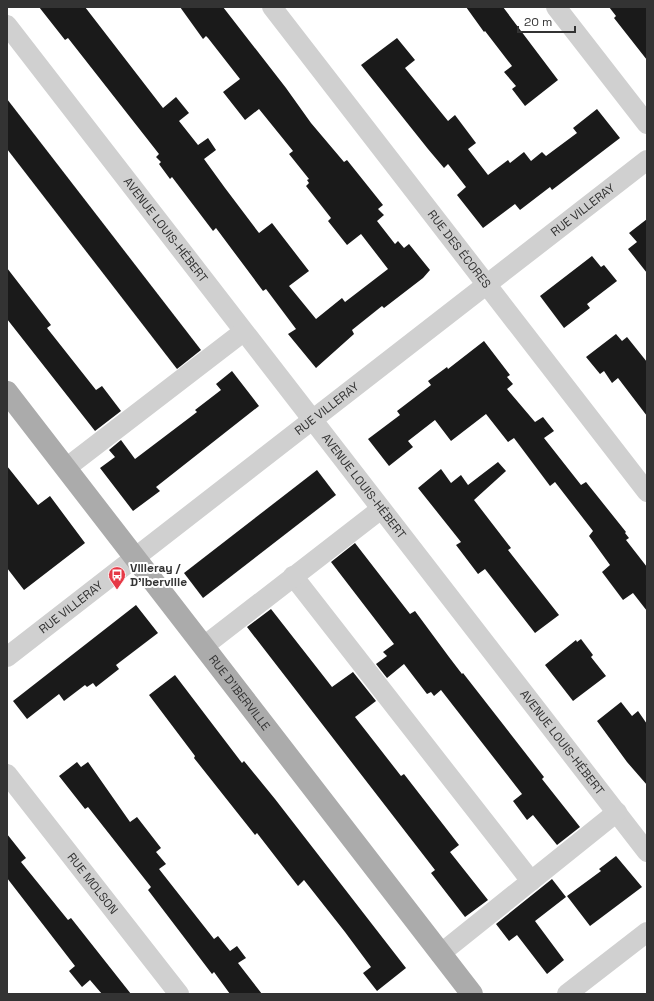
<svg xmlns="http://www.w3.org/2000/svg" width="654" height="1001" viewBox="0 0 654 1001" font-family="'Space Grotesk',sans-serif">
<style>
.building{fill:#1a1a1a}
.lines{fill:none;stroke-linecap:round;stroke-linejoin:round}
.minor{stroke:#d0d0d0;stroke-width:20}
.major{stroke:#ababab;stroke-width:22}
.labels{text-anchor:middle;stroke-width:4;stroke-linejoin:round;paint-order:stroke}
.street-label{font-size:12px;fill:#333;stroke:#fff}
.poi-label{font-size:12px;font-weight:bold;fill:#333;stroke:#fff;text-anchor:start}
</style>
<rect width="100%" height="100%" fill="#fff"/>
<g class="building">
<path d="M39 7H85L163 108 176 97 189 113 179 121 198 145 208 138 216 150 204 159 225 188 259 233 272 223 309 271 289 286 316 319 342 298 345 302 388 269 361 234 347 245 328 221 331 218 306 186 309 183 307 180 309 179 289 154 293 151 259 109 245 120 223 92 240 79 208 38 206 36 203 39 180 7H223L286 88 311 123 344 162 347 160 383 205 378 209 384 215 377 221 395 244 398 241 404 248 409 244 430 270 423 278 384 308 382 306 352 330 354 334 316 368 288 334 296 329 266 289 263 291 216 228 213 231 172 177 170 179 159 164 161 162 156 157 159 154 68 38 65 40Z"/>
<path d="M466 7H503L558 80 525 106 512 89 516 86 504 72 512 66 485 31 484 32Z"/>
<path d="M609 7H647V60L614 18 616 16Z"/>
<path d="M397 38 415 60 405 68 448 121 455 115 476 143 468 149 488 175 508 160 510 163 524 152 531 161 542 152 546 156 577 133 573 128 597 109 620 138 552 190 550 187 520 210 515 204 483 228 457 195 466 187 448 164 444 168 428 149 361 65Z"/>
<path d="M7 99 201 350 177 369 7 149Z"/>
<path d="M647 219V273L628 249 637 242 629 233Z"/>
<path d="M592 256 601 267 604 265 617 281 587 304 590 308 564 328 540 296Z"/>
<path d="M7 268 51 325 47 328 96 390 102 386 121 411 95 431 7 319Z"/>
<path d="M616 334 622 341 627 337 647 362V416L618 378 612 383 604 371 600 374 586 357Z"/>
<path d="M484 341 510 375 507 377 513 384 507 389 535 422 543 417 554 431 544 438 581 485 586 482 626 532 625 533 629 538 626 540 647 567V611L633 593 623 600 602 572 610 565 589 536 593 531 555 482 550 486 514 438 508 442 486 414 451 441 435 420 408 441 413 447 389 466 368 439 400 415 397 411 431 385 428 381 447 367 448 369Z"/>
<path d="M232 371 259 406 156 487 160 491 133 511 100 468 115 457 109 450 121 440 135 459 197 412 195 410 221 390 216 384Z"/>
<path d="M498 462 506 471 474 500 511 548 508 550 559 615 535 633 485 569 478 574 456 545 461 542 418 488 441 469 451 483 461 475 468 485Z"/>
<path d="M7 466 38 505 50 496 85 543 24 590 7 568Z"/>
<path d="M317 470 336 495 203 598 184 573Z"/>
<path d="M355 543 410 614 415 611 449 657 462 674 463 673 544 777 542 779 580 827 557 845 533 815 527 820 513 801 522 794 441 690 434 696 431 692 427 694 404 664 387 678 376 664 387 656 383 652 394 644 331 562Z"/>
<path d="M136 605 158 633 116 665 119 669 96 687 93 683 87 687 85 685 64 701 59 694 27 719 13 701Z"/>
<path d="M271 609 332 687 353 672 376 701 355 717 401 776 404 774 459 845 450 852 488 900 465 917 431 873 435 870 247 627Z"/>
<path d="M581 639 593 655 591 657 606 676 573 701 545 665 576 640 577 642Z"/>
<path d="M175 675 242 763 244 761 275 799 406 968 377 991 363 973 371 967 345 932 304 880 298 886 257 833 255 835 194 758 195 756 149 695Z"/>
<path d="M621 702 632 716 638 711 647 724V785L627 762 597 721Z"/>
<path d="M77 762 81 767 88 762 130 822 137 817 161 848 156 852 166 864 159 869 214 939 218 936 230 951 237 946 246 958 238 963 262 994H230L214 972 212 974 148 890 151 887 88 807 85 809 59 776Z"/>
<path d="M7 834 26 858 21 862 68 920 71 918 131 994H102L90 980 82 987 69 971 75 966 7 878Z"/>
<path d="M616 856 642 887 590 926 567 896 601 871 599 869Z"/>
<path d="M552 879 566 897 535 921 564 960 547 974 517 935 509 941 496 924Z"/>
</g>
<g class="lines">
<g class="minor">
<path id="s1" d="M272 7 647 492"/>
<path d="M556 7 647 124"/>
<path id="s2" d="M7 25 647 852"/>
<path d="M66 468 243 332"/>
<path d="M293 576 531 881"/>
<path d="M204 646 381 509"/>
<path id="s3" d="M7 657 647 160"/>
<path id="s4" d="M7 774 179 994"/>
<path d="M440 954 617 812"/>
<path d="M567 994 647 932"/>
</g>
<path class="major" id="s5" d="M7 392 472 994"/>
</g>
<defs>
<g id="bus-pin" transform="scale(0.9)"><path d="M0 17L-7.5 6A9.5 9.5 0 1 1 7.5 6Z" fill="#e63946" stroke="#fff"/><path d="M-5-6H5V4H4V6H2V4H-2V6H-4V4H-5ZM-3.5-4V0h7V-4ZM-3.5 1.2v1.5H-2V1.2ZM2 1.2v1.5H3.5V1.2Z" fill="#fff"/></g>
</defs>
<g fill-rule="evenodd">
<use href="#bus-pin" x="117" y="575"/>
</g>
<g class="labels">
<g class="street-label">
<text dy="4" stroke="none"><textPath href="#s3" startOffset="729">RUE VILLERAY</textPath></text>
<text dy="4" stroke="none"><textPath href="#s2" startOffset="259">AVENUE LOUIS-HÉBERT</textPath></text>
<text dy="4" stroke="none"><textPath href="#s1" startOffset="306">RUE DES ÉCORES</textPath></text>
<text dy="4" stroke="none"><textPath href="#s3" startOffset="405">RUE VILLERAY</textPath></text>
<text dy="4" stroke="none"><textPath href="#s2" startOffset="583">AVENUE LOUIS-HÉBERT</textPath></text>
<text dy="4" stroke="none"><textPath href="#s3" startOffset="81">RUE VILLERAY</textPath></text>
<text dy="4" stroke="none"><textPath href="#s5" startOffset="380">RUE D'IBERVILLE</textPath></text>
<text dy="4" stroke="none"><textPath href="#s2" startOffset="907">AVENUE LOUIS-HÉBERT</textPath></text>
<text dy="4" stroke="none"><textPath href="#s4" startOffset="139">RUE MOLSON</textPath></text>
</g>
<g class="poi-label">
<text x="130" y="572">Villeray /<tspan x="130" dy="14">D'Iberville</tspan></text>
</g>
</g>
<rect width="654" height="1001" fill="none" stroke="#333333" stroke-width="16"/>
<path d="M518 26v6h57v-6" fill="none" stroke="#333333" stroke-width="2"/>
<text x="524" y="26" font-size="12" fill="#333333" stroke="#ffffff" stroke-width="3" paint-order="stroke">20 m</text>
</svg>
